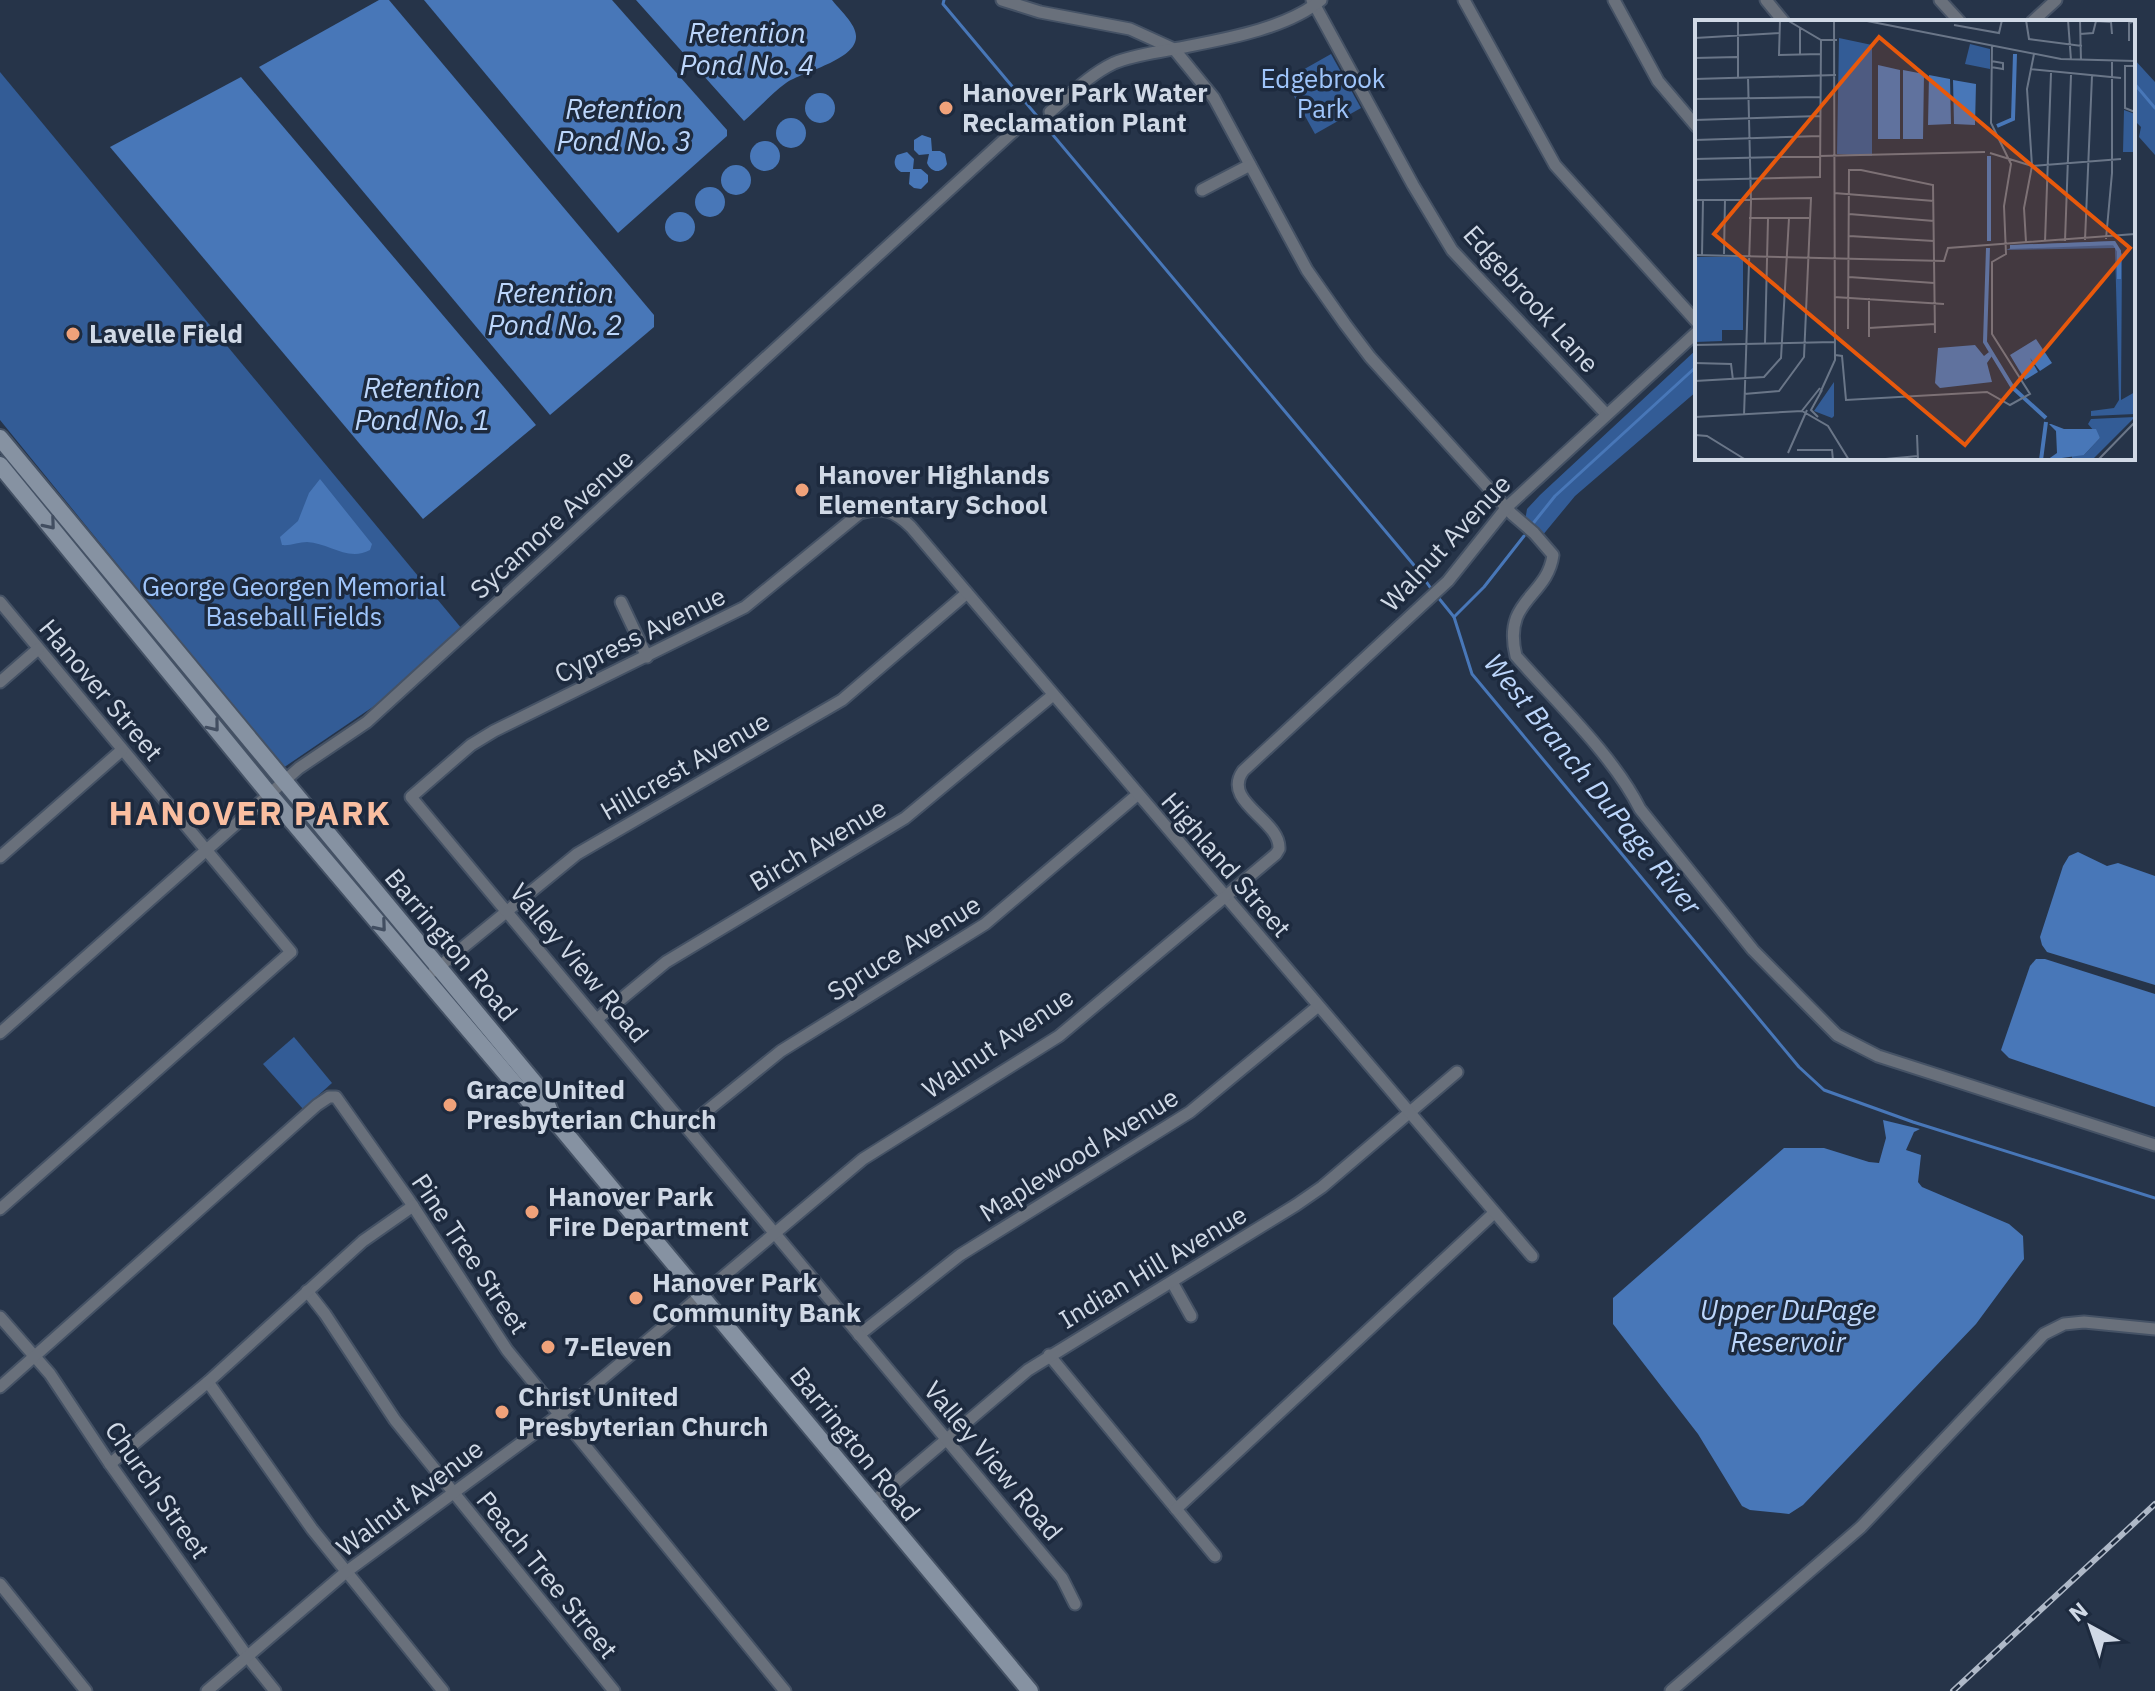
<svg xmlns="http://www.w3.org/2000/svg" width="2155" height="1691" viewBox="0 0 2155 1691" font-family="'IBM Plex Sans',sans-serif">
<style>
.green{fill:#335c96}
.water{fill:#4877b8}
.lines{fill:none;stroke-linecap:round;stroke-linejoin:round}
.stream{stroke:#4877b8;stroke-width:3}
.minor-casing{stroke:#455265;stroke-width:15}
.secondary-casing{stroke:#455265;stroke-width:20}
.minor{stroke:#69707b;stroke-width:11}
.secondary{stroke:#8692a2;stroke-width:16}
.rail-casing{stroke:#aeb8c7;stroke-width:6}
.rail{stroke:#1d2a3e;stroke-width:3;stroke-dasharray:9;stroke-linecap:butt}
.oneway{stroke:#424e61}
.poi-dot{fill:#f0a27a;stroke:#1d2a3e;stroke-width:3}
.labels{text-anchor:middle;stroke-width:7;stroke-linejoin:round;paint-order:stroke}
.park-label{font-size:26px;fill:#9fc5fb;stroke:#1d2a3e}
.poi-label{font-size:26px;font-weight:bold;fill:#d0d9e6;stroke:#1d2a3e;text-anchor:start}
.street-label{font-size:26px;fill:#d0d9e6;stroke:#1d2a3e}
.water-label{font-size:28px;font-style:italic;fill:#bcd6fb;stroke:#1d2a3e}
.district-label{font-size:34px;font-weight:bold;letter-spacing:2px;fill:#fabea0;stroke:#1d2a3e}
.inset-river{fill:none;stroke:#4877b8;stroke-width:4}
.inset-road{fill:none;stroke:#6a7688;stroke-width:2}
.view{fill:#e8590c;fill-opacity:0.15;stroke:#e8590c;stroke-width:4}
.inset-edge{fill:none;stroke:#d0d9e6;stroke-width:4}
</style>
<rect width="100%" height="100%" fill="#263449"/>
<g class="green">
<path d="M1331 54 1361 108 1315 134 1285 80Z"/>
<path d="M2133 58 2155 82V155L2139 137 2141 127 2133 119Z"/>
<path d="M0 72 462 629 386 698 283 768 0 420Z"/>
<path d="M1697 349V391L1575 496 1542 536 1525 521 1527 509 1540 495Z"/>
<path d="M294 1037 332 1083 303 1109 263 1064Z"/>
</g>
<g class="water">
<path d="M379 0H389L654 315V327L550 415 259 67Z"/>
<path d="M424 0H612L727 130V136L618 233Z"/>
<path d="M636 0H832C839 9 856 24 856 36 857 60 803 71 786 83 771 94 758 109 744 121Z"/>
<path d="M241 77 536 425 423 519 110 147Z"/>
<circle cx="820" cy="108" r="15"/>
<circle cx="791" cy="133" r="15"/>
<path d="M922 135 931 138 932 151H940L945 154 947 164C942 174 931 173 927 163L929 154 919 155 914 150V140Z"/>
<circle cx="765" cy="156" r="15"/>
<path d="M907 152 914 159 913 169H921L928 175V182L921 189 914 188 909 184 910 172H901C894 168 893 161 897 155Z"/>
<circle cx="736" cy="180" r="15"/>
<circle cx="710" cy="202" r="15"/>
<circle cx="680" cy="227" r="15"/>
<path d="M320 479 372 544 370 550C348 562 329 543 307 542 299 542 290 546 282 545L280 537 298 521 309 493Z"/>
<path d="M2078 852 2107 866 2118 863 2155 876V985L2047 952 2042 945 2040 937 2063 866 2069 856Z"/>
<path d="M2036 959H2045L2155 994V1107L2009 1058 2001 1050 2030 966Z"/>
<path d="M1883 1120 1920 1129 1914 1132 1906 1150 1921 1155 1918 1182 1922 1187 2009 1224 2023 1236 2024 1259 1976 1324 1803 1505 1789 1514 1750 1510 1742 1506 1698 1434 1613 1324V1298L1784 1148H1824L1869 1162 1879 1163 1886 1138Z"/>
</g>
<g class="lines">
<g class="stream">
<path d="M944 0 943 4 1418 570 1432 590"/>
<path d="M2133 82 2155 108"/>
<path d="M1531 526 1555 496 1697 366"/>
<path d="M1437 596 1454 617 1472 674 1799 1067 1824 1090 1913 1122 2155 1198"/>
<path d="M1454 617 1484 587 1524 536"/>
</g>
<g class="minor-casing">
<g id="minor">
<path d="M1002 0 1040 12 1130 29 1174 49 1214 98 1307 270 1345 324 1370 357 1512 514 1534 533 1553 555C1547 598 1502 599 1516 656 1556 702 1613 755 1640 809L1753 950 1837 1035 1878 1056 2155 1145"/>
<path d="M1312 0 1413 185 1452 250 1606 414"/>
<path d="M1464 0 1555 165 1697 322"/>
<path d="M1614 0 1658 81 1697 127"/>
<path d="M1766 0 1784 22"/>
<path d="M1940 0 1960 22"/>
<path d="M2032 22 2056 0"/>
<path d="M1050 112C1070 95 1089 75 1114 63 1133 55 1153 53 1174 49 1219 40 1285 30 1321 0"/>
<path d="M1202 190 1250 165"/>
<path d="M0 602 291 952 0 1209"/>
<path d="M621 602 647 657"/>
<path d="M0 682 38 649"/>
<path d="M0 857 122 750"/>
<path d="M434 971 577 854 842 700 967 593"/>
<path d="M597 1019 666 962 905 818 1053 695"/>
<path d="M0 1033 299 768 367 722 1016 129"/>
<path d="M687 1127 781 1051 985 924 1137 795"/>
<path d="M1172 1282 1191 1316"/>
<path d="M307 1291 325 1314 395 1420 614 1691"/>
<path d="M0 1317 50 1374 110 1464 247 1656 275 1691"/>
<path d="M859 1335 960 1255 1190 1112 1317 1007"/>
<path d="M1049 1355 1215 1556"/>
<path d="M208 1382 312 1529 443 1691"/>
<path d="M0 1387 317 1105 329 1097H336L409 1200 507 1350 785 1691"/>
<path d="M110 1464 208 1382 363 1241 413 1206"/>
<path d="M873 1502 1028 1370 1296 1205 1322 1187 1457 1072"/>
<path d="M1176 1509 1494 1213"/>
<path d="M0 1584 86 1691"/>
<path d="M1075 1604 1062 1578 411 797 471 745 494 731 745 607 860 513C882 506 895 511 911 527L1532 1256"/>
<path d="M207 1691 346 1572 559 1415 863 1159 1059 1036 1276 854 1279 849C1281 820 1221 802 1243 771L1448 581 1507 507 1697 332"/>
<path d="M1671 1691 1861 1527 2044 1334 2064 1324 2084 1322 2155 1329"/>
</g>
</g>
<g class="secondary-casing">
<g id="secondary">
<path d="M0 438 542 1092 552 1117"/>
<path d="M0 465 270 795 530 1102 552 1117 1030 1691"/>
</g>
</g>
<use href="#minor" class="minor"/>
<use href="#secondary" class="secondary"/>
<g class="rail-casing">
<path id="rail" d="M1953 1691 2155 1504"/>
</g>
<use href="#rail" class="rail"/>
</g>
<defs><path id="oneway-chevron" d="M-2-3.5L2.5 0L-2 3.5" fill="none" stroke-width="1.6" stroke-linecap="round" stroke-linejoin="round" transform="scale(2)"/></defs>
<g class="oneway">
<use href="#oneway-chevron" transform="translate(50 524) rotate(50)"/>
<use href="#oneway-chevron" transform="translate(214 726) rotate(51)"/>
<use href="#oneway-chevron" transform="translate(381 926) rotate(50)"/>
</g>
<g class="poi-dot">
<circle cx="946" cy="108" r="8"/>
<circle cx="73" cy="334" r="8"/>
<circle cx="802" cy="490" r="8"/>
<circle cx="450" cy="1105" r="8"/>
<circle cx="532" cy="1212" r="8"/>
<circle cx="636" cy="1298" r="8"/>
<circle cx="548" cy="1347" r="8"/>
<circle cx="502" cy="1412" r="8"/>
</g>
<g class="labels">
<g class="park-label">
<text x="1323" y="88">Edgebrook<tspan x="1323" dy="30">Park</tspan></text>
<text x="294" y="596">George Georgen Memorial<tspan x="294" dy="30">Baseball Fields</tspan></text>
</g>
<g class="poi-label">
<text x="962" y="102">Hanover Park Water<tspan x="962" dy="30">Reclamation Plant</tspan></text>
<text x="89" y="343">Lavelle Field</text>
<text x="818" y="484">Hanover Highlands<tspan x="818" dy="30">Elementary School</tspan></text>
<text x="466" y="1099">Grace United<tspan x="466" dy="30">Presbyterian Church</tspan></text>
<text x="548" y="1206">Hanover Park<tspan x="548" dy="30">Fire Department</tspan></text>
<text x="652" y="1292">Hanover Park<tspan x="652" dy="30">Community Bank</tspan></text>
<text x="564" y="1356">7-Eleven</text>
<text x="518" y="1406">Christ United<tspan x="518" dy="30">Presbyterian Church</tspan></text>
</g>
<g class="street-label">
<text transform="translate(1531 299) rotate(48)" y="9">Edgebrook Lane</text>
<text transform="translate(552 524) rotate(-42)" y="9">Sycamore Avenue</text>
<text transform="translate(1446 543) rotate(-47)" y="9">Walnut Avenue</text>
<text transform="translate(640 635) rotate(-26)" y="9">Cypress Avenue</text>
<text transform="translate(101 690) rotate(50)" y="9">Hanover Street</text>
<text transform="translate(685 766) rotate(-30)" y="9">Hillcrest Avenue</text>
<text transform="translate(818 845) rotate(-31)" y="9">Birch Avenue</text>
<text transform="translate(1226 865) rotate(49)" y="9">Highland Street</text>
<text transform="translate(451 945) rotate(50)" y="9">Barrington Road</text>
<text transform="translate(904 948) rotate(-32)" y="9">Spruce Avenue</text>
<text transform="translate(579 963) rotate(50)" y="9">Valley View Road</text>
<text transform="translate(998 1043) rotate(-34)" y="9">Walnut Avenue</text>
<text transform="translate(1079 1155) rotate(-32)" y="9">Maplewood Avenue</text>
<text transform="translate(470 1254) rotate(56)" y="9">Pine Tree Street</text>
<text transform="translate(1153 1267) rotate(-31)" y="9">Indian Hill Avenue</text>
<text transform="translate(855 1444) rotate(51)" y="9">Barrington Road</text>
<text transform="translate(993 1461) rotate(50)" y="9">Valley View Road</text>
<text transform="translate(157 1490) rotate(55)" y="9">Church Street</text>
<text transform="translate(410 1498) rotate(-37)" y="9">Walnut Avenue</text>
<text transform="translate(547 1575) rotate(51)" y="9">Peach Tree Street</text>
</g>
<g class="water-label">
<text x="747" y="43">Retention<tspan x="747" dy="32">Pond No. 4</tspan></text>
<text x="624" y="119">Retention<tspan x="624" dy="32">Pond No. 3</tspan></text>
<text x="555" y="303">Retention<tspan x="555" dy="32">Pond No. 2</tspan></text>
<text x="422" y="398">Retention<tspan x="422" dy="32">Pond No. 1</tspan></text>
<text transform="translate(1593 784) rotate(51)" y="10">West Branch DuPage River</text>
<text x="1788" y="1320">Upper DuPage<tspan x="1788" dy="32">Reservoir</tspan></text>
</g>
<g class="district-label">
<text x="250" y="825">HANOVER PARK</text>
</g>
</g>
<g transform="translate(1695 20)">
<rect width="440" height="440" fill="#263449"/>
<path d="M144 18 177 25V136L142 134ZM275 24 295 29V49L270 44ZM429 90 440 94V132H428ZM419 221 427 234 426 380 440 372V394L396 396V391L419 388 424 380 420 228 311 230 322 225ZM0 237H48V310H27V321L0 322ZM139 362V396L137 398 119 391ZM440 397 397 440H377V433L389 435 405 418 393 404 396 399Z" fill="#335c96"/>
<path d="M183 45 205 50V119H183ZM208 50 229 54 228 119H208ZM234 55 255 59 256 104 233 105ZM258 60 281 64 280 105 259 104ZM341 319 357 343 345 351 335 338 343 352 330 360 315 335ZM280 325 289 336 294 332 297 336 292 343 297 362 245 368 240 363 243 328ZM354 404H356L369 409H401L405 418 389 435 352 440 362 433 361 411Z" fill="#4877b8"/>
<path class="inset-river" d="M302 106 318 99 320 34M294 221V136M315 227 419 223 424 231V259M293 228 290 322 318 368 351 398M346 440 351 402"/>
<path class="inset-road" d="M85 0 84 35 126 34M92 0 126 20H142M167 0 366 39 440 41M331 0 334 19 387 26M373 0 376 40M385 0 386 41M259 5 304 13 307 0M105 8V35M385 14 398 13 401 1 416 2 417 14M0 18 85 13M434 21V3L440 1M0 38 42 37M296 41 308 43V49L296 47M440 46H430V88L440 92M335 49 426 58M43 57V0M0 59 141 55M0 79 125 77M0 100 125 96M0 120 125 116M295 133 337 146 426 139M0 139 290 132M0 160 125 157 126 20M139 173 239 181M0 180 116 178 109 337 84 371 49 374M154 194 239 201M54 198H114M154 216 239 221M411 219 417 153V40M390 220 397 56M370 221 376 55M331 222 329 188 337 146 332 69 339 34M350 222 356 53M29 234 30 179M0 235 249 241 253 228 440 214M7 235 8 180M154 257 239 263M139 277 249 284M440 283V313M174 308 240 304M153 309 154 150H166L238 165 240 313M174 317V278M70 323 73 199M440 323V354M0 325 139 322M140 335 147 336 151 380 292 372 315 385 335 374 297 314V242L311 234 309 186 316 144 296 103 297 26M0 343 36 344 38 360M0 361 69 357 86 338 94 198M125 373 140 340 139 0M106 392 125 368M49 396 56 182 53 57M0 397 107 391 133 406 154 440M123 397 116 390 127 370M0 415 12 416 51 440M222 415 223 440M102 430H137L138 440M93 433 112 390M180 440 223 436M403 440 440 402"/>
<path class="view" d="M184 17 435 228 270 425 19 214Z"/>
<rect width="440" height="440" class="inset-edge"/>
</g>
<g transform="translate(2091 1627) rotate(320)" stroke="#1d2a3e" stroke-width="6" paint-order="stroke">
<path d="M0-6L14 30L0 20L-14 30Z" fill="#d0d9e6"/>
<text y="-12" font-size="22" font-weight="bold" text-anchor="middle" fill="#d0d9e6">N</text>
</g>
</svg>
